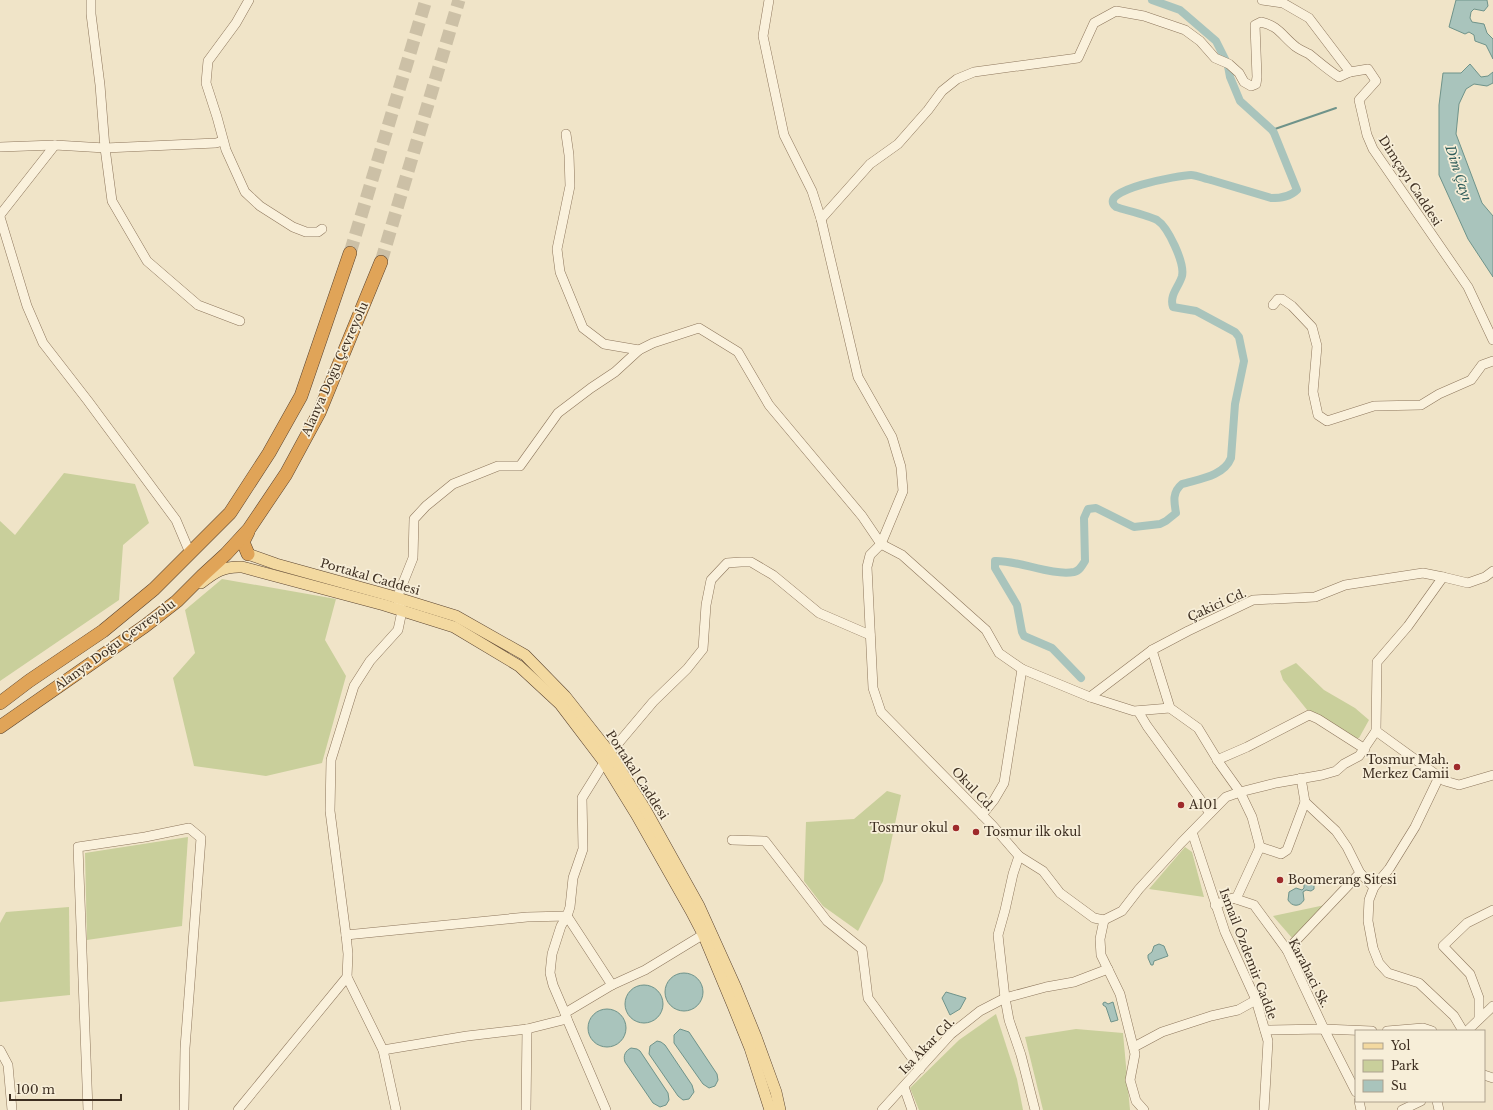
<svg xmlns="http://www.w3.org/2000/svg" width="1493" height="1110" viewBox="0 0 1493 1110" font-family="'Libre Baskerville',serif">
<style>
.green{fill:#c9cf9b}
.water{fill:#a9c4bc;stroke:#6f938a}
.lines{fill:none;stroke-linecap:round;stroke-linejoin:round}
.stream{stroke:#6f938a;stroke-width:2}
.canal{stroke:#a9c4bc;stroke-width:8}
.highway-tunnel{stroke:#ccc0a6;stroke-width:13;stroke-dasharray:13 6;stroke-linecap:butt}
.minor-casing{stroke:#8d765c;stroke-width:10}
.major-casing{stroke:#5b4430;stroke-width:12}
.highway-casing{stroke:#5b4430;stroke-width:14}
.minor{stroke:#faf1dc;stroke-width:9}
.major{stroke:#f3d9a0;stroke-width:11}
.highway{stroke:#e0a458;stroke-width:13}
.poi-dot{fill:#9e2a2b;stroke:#f7eed8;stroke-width:1.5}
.labels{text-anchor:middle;stroke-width:3.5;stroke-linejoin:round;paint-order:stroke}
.street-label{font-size:12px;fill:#3d2e20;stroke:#f7eed8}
.poi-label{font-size:12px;fill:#3d2e20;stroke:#f7eed8;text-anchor:start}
.water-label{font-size:13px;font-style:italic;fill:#2f5d5a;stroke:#f7eed8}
</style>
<rect width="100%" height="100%" fill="#f0e4c8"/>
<g class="green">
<path d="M64 473 135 484 149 523 123 545 119 600 0 681V521L15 535Z"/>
<path d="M222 579 336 599 325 640 346 676 322 763 266 776 194 766 173 678 195 653 185 610Z"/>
<path d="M1296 663 1324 690 1355 708 1369 720 1359 738H1355L1308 711 1283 680 1280 671Z"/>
<path d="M887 791 901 795 883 881 858 931 823 906 804 881 806 822 854 819Z"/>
<path d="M188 837 182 926 87 940 85 853Z"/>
<path d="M1185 847 1192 852 1204 897 1149 889Z"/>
<path d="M1325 905 1293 939 1273 916Z"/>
<path d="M69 907 70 995 0 1002V923L6 912Z"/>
<path d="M996 1014 1017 1079 1023 1110H919L910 1088 959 1040Z"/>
<path d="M1076 1029 1123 1033 1130 1110H1043L1025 1037Z"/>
</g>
<g class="water">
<path d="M1456 0H1487L1488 6 1484 11 1474 9 1471 12 1470 18 1472 22 1484 24 1487 33 1493 39V59L1486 45 1475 41 1474 35 1469 32 1465 34 1449 27Z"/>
<path d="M1470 64 1481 77 1488 76 1493 72V83L1487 86 1474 84 1466 89 1459 104 1456 134 1482 203 1493 216V277L1468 239 1439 175V105L1443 73H1461Z"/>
<path d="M1308 879 1312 880 1314 883V889L1311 891 1306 890 1303 892 1304 900C1300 907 1292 907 1288 900L1289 892 1296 888 1302 890 1304 888V883Z"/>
<path d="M1159 944 1164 946 1168 956 1154 961 1153 965H1151L1148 958V955L1152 952 1154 946Z"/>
<circle cx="684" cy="992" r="19"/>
<circle cx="644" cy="1004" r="19"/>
<path d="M946 992 966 998 960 1009 950 1015 942 998Z"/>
<path d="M1105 1002 1108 1004 1113 1002 1118 1020 1111 1022 1106 1007 1103 1005V1003Z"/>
<circle cx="607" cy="1028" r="19"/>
<path d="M680 1029 689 1032 717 1074 718 1080 715 1086 709 1088 703 1084 674 1043V1035Z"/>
<path d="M657 1041 661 1042 665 1045 692 1085 694 1092 689 1099 683 1100 678 1096 649 1054 650 1046Z"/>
<path d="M631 1048 637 1049 640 1051 668 1093 669 1100 666 1105 660 1107 653 1103 625 1062C623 1056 625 1051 631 1048Z"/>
</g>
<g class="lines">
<path class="stream" d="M1272 130 1336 108"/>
<g class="canal">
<path d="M1152 0 1180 10 1216 41 1226 61"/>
<path d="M1081 678 1052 648 1024 636 1022 632 1017 605 995 568V561C1018 560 1051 576 1074 572 1079 571 1082 566 1085 561L1084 518 1088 509 1096 508 1134 527 1160 524 1166 521 1176 513C1174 502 1172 492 1182 484 1199 479 1224 476 1231 458L1235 404 1244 361 1239 337 1235 332 1196 311 1173 307C1169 295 1179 287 1182 276 1185 263 1168 227 1157 220 1150 216 1125 210 1116 207 1095 190 1181 175 1191 175 1197 175 1205 179 1211 180 1231 186 1251 192 1271 198 1281 198 1290 197 1297 190L1274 133 1272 130 1240 101 1230 77 1228 66"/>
</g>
<g class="highway-tunnel">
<path d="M350 253 426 0"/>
<path d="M381 262 459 0"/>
</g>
<g class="minor-casing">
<g id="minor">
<path d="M91 0V14L100 85 105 148 112 201 147 261 198 305 240 321"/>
<path d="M249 0 236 23 208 61 206 83 217 117 226 150 245 192 260 206 293 227 306 232H318L322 229"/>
<path d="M769 0 763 36 784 135 812 191 821 219 858 377 892 437 901 467 903 491 881 544 870 555 867 567 873 688 881 712 993 826 1019 856 1013 874 1005 910 998 935 1005 998 1009 1020 1021 1055 1035 1110"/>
<path d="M1262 0 1283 3 1309 18 1350 72 1368 69 1376 81 1359 100 1367 135 1373 149 1468 287 1493 340"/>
<path d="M566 134 569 155 570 186 557 249 560 272 583 328 604 344 639 350"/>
<path d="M0 147 55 145 105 148 216 143 223 141"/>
<path d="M0 215 55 145"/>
<path d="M0 217 27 306 43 343 88 401 176 520 190 553"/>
<path d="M821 219 870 164 898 144 928 110 942 91 957 79 974 72 1078 58 1094 23 1116 11 1144 16 1185 30 1200 41 1215 58 1229 64 1239 73 1244 82 1251 86 1256 84 1257 77 1255 25 1261 22C1279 26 1282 36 1296 47 1300 50 1305 52 1309 54 1319 62 1328 70 1339 77L1350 72"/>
<path d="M1273 305 1278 299H1282L1292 306 1312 327 1317 346 1313 392 1318 415 1327 421 1374 406 1421 405 1439 394 1471 380 1482 365 1493 361"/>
<path d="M1152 650 1170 708"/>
<path d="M1090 697 1152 650 1188 631 1253 600 1315 597 1345 585 1423 573 1443 577"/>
<path d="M1138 711 1147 726 1210 813"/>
<path d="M1376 731 1445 781 1459 785 1493 775"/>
<path d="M1217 760 1247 747 1309 715 1318 719 1365 749"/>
<path d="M1439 777 1415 827 1389 869 1374 887 1369 900 1368 921 1373 948 1379 963 1388 973 1419 983 1454 1016 1463 1031"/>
<path d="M1301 778 1305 802"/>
<path d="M982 815 994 800 1004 783 1022 669"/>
<path d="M1192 832 1225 932 1256 1000 1268 1041 1264 1110"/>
<path d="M732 840 765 841 827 921 862 949 868 998 920 1069"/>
<path d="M1019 856 1043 871 1060 893 1094 918 1104 920 1100 939 1101 955 1120 994 1135 1054 1130 1080 1136 1101 1144 1110"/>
<path d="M1360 873 1374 887"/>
<path d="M1236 899 1260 847 1281 854 1287 850 1305 802 1336 831 1347 847 1360 873 1287 950"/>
<path d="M1215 905 1233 898 1254 905 1268 924 1287 950 1324 1029 1356 1092"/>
<path d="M1104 920 1122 911 1139 889 1181 843 1226 797 1240 792 1252 817 1260 847"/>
<path d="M346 935 527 917 567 916 612 985"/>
<path d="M347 977 383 1050 396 1110"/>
<path d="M565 1013 553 985 550 973 552 954 561 926 567 916 570 907 573 878 583 849 582 798 610 753 653 702 687 669 703 649 706 605 711 580 727 563 741 562H751L773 575 819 613 870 635"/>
<path d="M567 1019 606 1110"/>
<path d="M1479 1019V998L1470 974 1443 946 1467 923 1493 910"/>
<path d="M1265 1030 1324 1029 1372 1031"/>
<path d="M1387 1031 1423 1028 1432 1031"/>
<path d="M1467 1031 1493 1006"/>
<path d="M1134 1047 1162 1032 1211 1016 1238 1010 1256 1000"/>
<path d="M0 1050 8 1065 12 1110"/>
<path d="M383 1050 467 1036 527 1029 567 1019 565 1013 612 985 645 970 709 931"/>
<path d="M1484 1075 1493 1078"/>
<path d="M904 1087 912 1110"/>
<path d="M1359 1101 1361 1110"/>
<path d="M1437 1101 1439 1110"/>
<path d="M88 1110 78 847 145 837 189 828 201 838 185 1048 184 1110"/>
<path d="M238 1110 347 977 348 954 346 935 330 811 331 760 354 686 370 661 398 630 402 611 397 598 413 558 414 519 426 506 453 484 498 466H520L558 413 591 388 615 372 639 350 653 343 699 328 738 352 769 405 862 516 881 544 902 555 986 630 999 653 1022 669 1090 697 1134 711 1170 708 1198 728 1220 764 1240 792 1276 783 1322 775 1336 771 1344 764 1359 756 1376 731 1377 662 1408 626 1443 577 1468 583 1485 577 1493 571"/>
<path d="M526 1110 527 1029"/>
<path d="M882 1110 951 1034 980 1011 1005 998 1046 987 1074 982 1108 969"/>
<path d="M1402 1110 1421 1101"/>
</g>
</g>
<g class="major-casing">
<g id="major">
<path d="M248 554 276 564 388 595 456 616 525 655 565 696 610 753 645 809 699 906 736 988 756 1037 776 1092 780 1110"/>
<path d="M201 583C215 572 224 566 242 567L384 605 454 627 519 666 560 704 604 762 636 814 691 911 703 934 733 1006 750 1048 770 1110"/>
</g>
</g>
<g class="highway-casing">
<g id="highway">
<path d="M248 532 243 542 248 554"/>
<path d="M0 703 29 681 103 631 154 589 230 513 269 453 301 396 350 253"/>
<path d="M0 727 145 626 177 601 202 576 226 554 249 529 286 474 319 413 381 262"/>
</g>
</g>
<use href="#minor" class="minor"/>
<use href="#major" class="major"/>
<use href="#highway" class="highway"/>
</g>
<g class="poi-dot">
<circle cx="1457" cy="767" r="4"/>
<circle cx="1181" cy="805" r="4"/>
<circle cx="956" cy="828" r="4"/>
<circle cx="976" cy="832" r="4"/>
<circle cx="1280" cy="880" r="4"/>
</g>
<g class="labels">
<g class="street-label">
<text transform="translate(1410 181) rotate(57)" y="4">Dimçayı Caddesi</text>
<text transform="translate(335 369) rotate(-66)" y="4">Alanya Doğu Çevreyolu</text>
<text transform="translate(370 577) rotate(16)" y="4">Portakal Caddesi</text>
<text transform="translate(1217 605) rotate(-24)" y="4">Çakici Cd.</text>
<text transform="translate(115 645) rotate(-36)" y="4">Alanya Doğu Çevreyolu</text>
<text transform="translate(637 775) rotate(57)" y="4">Portakal Caddesi</text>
<text transform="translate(973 789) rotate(46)" y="4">Okul Cd.</text>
<text transform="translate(1248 954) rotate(69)" y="4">Ismail Ôzdemir Cadde</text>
<text transform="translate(1309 973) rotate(63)" y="4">Karahaci Sk.</text>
<text transform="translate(927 1046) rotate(-46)" y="4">Isa Akar Cd.</text>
</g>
<g class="poi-label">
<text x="1449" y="764" text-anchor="end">Tosmur Mah.<tspan x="1449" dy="14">Merkez Camii</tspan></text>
<text x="1189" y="809">A101</text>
<text x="948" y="832" text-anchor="end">Tosmur okul</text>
<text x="984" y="836">Tosmur ilk okul</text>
<text x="1288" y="884">Boomerang Sitesi</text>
</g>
<g class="water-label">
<text transform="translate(1459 173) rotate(72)" y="5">Dim Çayı</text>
</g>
</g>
<rect x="1355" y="1030" width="130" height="72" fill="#f7eed8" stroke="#ada18e"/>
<rect x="1363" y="1043" width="20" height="6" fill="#f3d9a0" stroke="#ada18e"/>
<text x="1391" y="1050" font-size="12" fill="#3d2e20">Yol</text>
<rect x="1363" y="1060" width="20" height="12" fill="#c9cf9b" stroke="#ada18e"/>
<text x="1391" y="1070" font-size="12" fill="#3d2e20">Park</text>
<rect x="1363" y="1080" width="20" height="12" fill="#a9c4bc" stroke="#ada18e"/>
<text x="1391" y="1090" font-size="12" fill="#3d2e20">Su</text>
<path d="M10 1094v6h111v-6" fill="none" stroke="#3d2e20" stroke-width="2"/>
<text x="16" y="1094" font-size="12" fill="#3d2e20" stroke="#f7eed8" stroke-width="3" paint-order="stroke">100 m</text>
</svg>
